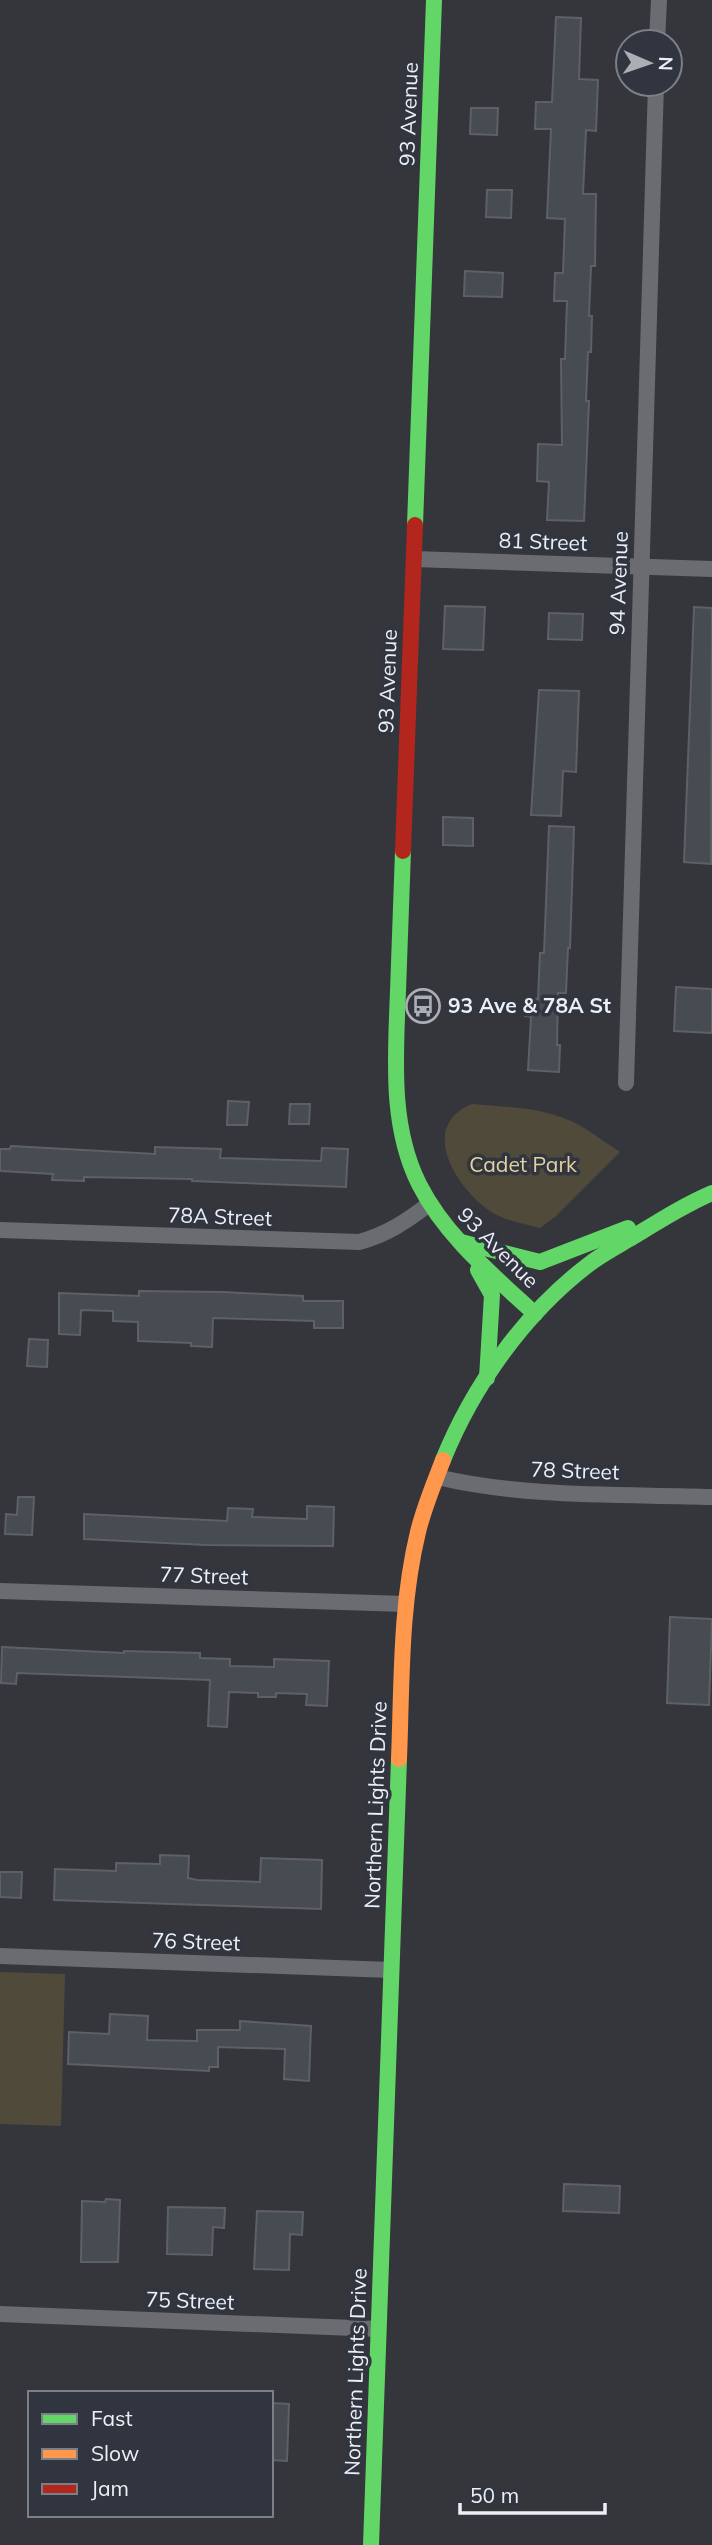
<svg xmlns="http://www.w3.org/2000/svg" width="712" height="2545" viewBox="0 0 712 2545" font-family="Mulish,sans-serif">
<style>
.green{fill:#4f4a3a}
.building{fill:#474b52;stroke:#5e6065;stroke-width:2}
.lines{fill:none;stroke-linecap:round;stroke-linejoin:round}
.street{stroke:#6b6c71;stroke-width:16}
.fast{stroke:#63d668;stroke-width:16}
.slow{stroke:#ff974d;stroke-width:16}
.jam{stroke:#b3261e;stroke-width:16}
.labels{text-anchor:middle;stroke-width:7;stroke-linejoin:round;paint-order:stroke}
.street-label{font-size:21px;fill:#eceff5;stroke:#313540}
.poi-label{font-size:21px;font-weight:bold;fill:#eceff5;stroke:#313540;text-anchor:start}
.park-label{font-size:21px;fill:#e4d29c;stroke:#313540}
</style>
<rect width="100%" height="100%" fill="#34363c"/>
<g class="green">
<path d="M472 1104C508 1107 546 1107 579 1125 593 1133 606 1143 620 1152L556 1216 540 1228C524 1224 507 1221 493 1213 458 1191 416 1127 472 1104Z"/>
<path d="M0 1972 65 1974 61 2126 0 2124Z"/>
</g>
<g class="building">
<path d="M556 17 581 18 579 79 598 80 596 131 586 130 583 194H596L595 266H591L589 316H592L591 352H588L586 401H589L584 521 547 520 549 482 537 481 538 444 562 445 561 359H565L567 301H554L555 273H563L565 219 547 218 551 129H535L536 102H552Z"/>
<path d="M471 108H498L497 135 470 134Z"/>
<path d="M487 190H512L511 218 486 217Z"/>
<path d="M465 271 503 273 502 297 464 296Z"/>
<path d="M445 606 485 607 483 650 443 649Z"/>
<path d="M694 607 712 608 711 864 684 862Z"/>
<path d="M549 613 583 614 582 640 548 639Z"/>
<path d="M539 690 579 691 576 772 563 771 561 816 531 815Z"/>
<path d="M443 817 473 818V846L443 845Z"/>
<path d="M549 826 574 827 570 948H568L566 993H558L557 1045H560L559 1072 528 1070 531 1017 525 1016V998L538 999 540 953H544Z"/>
<path d="M676 987 712 989V1033L674 1031Z"/>
<path d="M228 1101 249 1102 247 1125H227Z"/>
<path d="M290 1104H310L309 1124H289Z"/>
<path d="M11 1146 155 1154V1147L221 1149 220 1158 321 1161 322 1148 348 1149 346 1187 192 1181V1179L84 1177V1181L52 1180 53 1174 0 1171V1149H10Z"/>
<path d="M139 1291 223 1292 303 1296V1301H343V1328H314V1321L213 1318 212 1347 191 1346V1343L138 1341V1322L113 1321V1311L81 1310 80 1335 59 1334V1293L139 1296Z"/>
<path d="M29 1339 48 1340 47 1367 27 1366Z"/>
<path d="M18 1497H34L32 1535 5 1534 6 1514 17 1515Z"/>
<path d="M307 1506 334 1507 333 1546 206 1545 84 1539V1514L227 1521 228 1508 253 1509 252 1517 307 1519Z"/>
<path d="M670 1617 712 1619 709 1705 667 1703Z"/>
<path d="M2 1647 124 1653V1651L200 1653V1658L230 1659V1666L274 1667V1659L329 1661 327 1706 306 1705 307 1694 276 1693V1697H258V1693L229 1692 227 1727 208 1726 210 1680 17 1673 16 1684 1 1683Z"/>
<path d="M160 1855 189 1856 188 1878 197 1880 260 1882 261 1858 322 1860 321 1909 54 1900 55 1869 116 1871V1863L160 1864Z"/>
<path d="M0 1872H22L21 1898 0 1897Z"/>
<path d="M110 2014 148 2016 147 2040 197 2041V2030H240V2021L311 2026 309 2081 284 2079 285 2049 218 2047V2067H209V2071L68 2064 69 2032 109 2034Z"/>
<path d="M564 2184 620 2186 619 2213 563 2211Z"/>
<path d="M106 2199 120 2200 118 2262H81L82 2201 105 2202Z"/>
<path d="M168 2207 225 2208 224 2228 213 2227 212 2255 167 2254Z"/>
<path d="M257 2211 303 2212 302 2235 290 2234 289 2270 254 2269Z"/>
<path d="M271 2403 289 2404 287 2461 271 2460Z"/>
</g>
<g class="lines">
<g class="street">
<path d="M657 42 659 0"/>
<path d="M414 559 712 569"/>
<path d="M626 1083 656 84"/>
<path d="M0 1230 359 1242C386 1235 407 1221 429 1204"/>
<path d="M437 1477C526 1498 621 1494 712 1497"/>
<path d="M0 1591 406 1604"/>
<path d="M0 1956 391 1970"/>
<path d="M0 2314 378 2329"/>
</g>
<g class="fast">
<path d="M415 525 434 0"/>
<path d="M403 851C401 898 400 944 398 990 396 1054 389 1124 419 1184 445 1236 493 1275 535 1314"/>
<path d="M461 1242 540 1262 628 1228"/>
<path d="M478 1270 492 1295 487 1378"/>
<path d="M443 1460C473 1386 524 1314 588 1265 602 1254 618 1246 633 1237 659 1221 684 1205 712 1193"/>
<path d="M371 2545 399 1759"/>
</g>
<path class="slow" d="M399 1759C402 1683 400 1606 418 1532 424 1507 434 1484 443 1460"/>
<path class="jam" d="M403 851 415 525"/>
</g>
<defs>
<g id="bus-ring" transform="scale(1.75)"><circle r="9.5" fill="#313540" stroke="#acaeb4" stroke-width="1.5"/><path d="M-5-6H5V4H4V6H2V4H-2V6H-4V4H-5ZM-3.5-4V0h7V-4ZM-3.5 1.2v1.5H-2V1.2ZM2 1.2v1.5H3.5V1.2Z" fill="#acaeb4"/></g>
</defs>
<g fill-rule="evenodd">
<use href="#bus-ring" x="423" y="1006"/>
</g>
<g class="labels">
<g class="street-label">
<text transform="translate(409 114) rotate(-88)" y="7">93 Avenue</text>
<text transform="translate(543 542) rotate(2)" y="7">81 Street</text>
<text transform="translate(619 583) rotate(-88)" y="7">94 Avenue</text>
<text transform="translate(388 681) rotate(-88)" y="7">93 Avenue</text>
<text transform="translate(220 1217) rotate(2)" y="7">78A Street</text>
<text transform="translate(498 1248) rotate(45)" y="7">93 Avenue</text>
<text transform="translate(575 1471) rotate(2)" y="7">78 Street</text>
<text transform="translate(204 1576) rotate(2)" y="7">77 Street</text>
<text transform="translate(376 1805) rotate(-88)" y="7">Northern Lights Drive</text>
<text transform="translate(196 1942) rotate(2)" y="7">76 Street</text>
<text transform="translate(190 2301) rotate(2)" y="7">75 Street</text>
<text transform="translate(356 2372) rotate(-88)" y="7">Northern Lights Drive</text>
</g>
<g class="poi-label">
<text x="448" y="1013">93 Ave &amp; 78A St</text>
</g>
<g class="park-label">
<text x="523" y="1172">Cadet Park</text>
</g>
</g>
<rect x="28" y="2391" width="245" height="126" fill="#313540" stroke="#7c7f88" stroke-width="2"/>
<rect x="42" y="2414" width="35" height="10" fill="#63d668" stroke="#7c7f88" stroke-width="2"/>
<text x="91" y="2426" font-size="21" fill="#eceff5">Fast</text>
<rect x="42" y="2449" width="35" height="10" fill="#ff974d" stroke="#7c7f88" stroke-width="2"/>
<text x="91" y="2461" font-size="21" fill="#eceff5">Slow</text>
<rect x="42" y="2484" width="35" height="10" fill="#b3261e" stroke="#7c7f88" stroke-width="2"/>
<text x="91" y="2496" font-size="21" fill="#eceff5">Jam</text>
<g transform="translate(649 63) rotate(92)"><circle r="33" fill="#313540" stroke="#7c7f88" stroke-width="2"/>
<path d="M0-5L12 26L0 18L-12 26Z" fill="#acaeb4"/>
<text y="-10" font-size="19" font-weight="bold" text-anchor="middle" fill="#eceff5">N</text>
</g>
<path d="M460 2503v10h145v-10" fill="none" stroke="#eceff5" stroke-width="3.5"/>
<text x="470" y="2503" font-size="21" fill="#eceff5" stroke="#313540" stroke-width="5" paint-order="stroke">50 m</text>
</svg>
